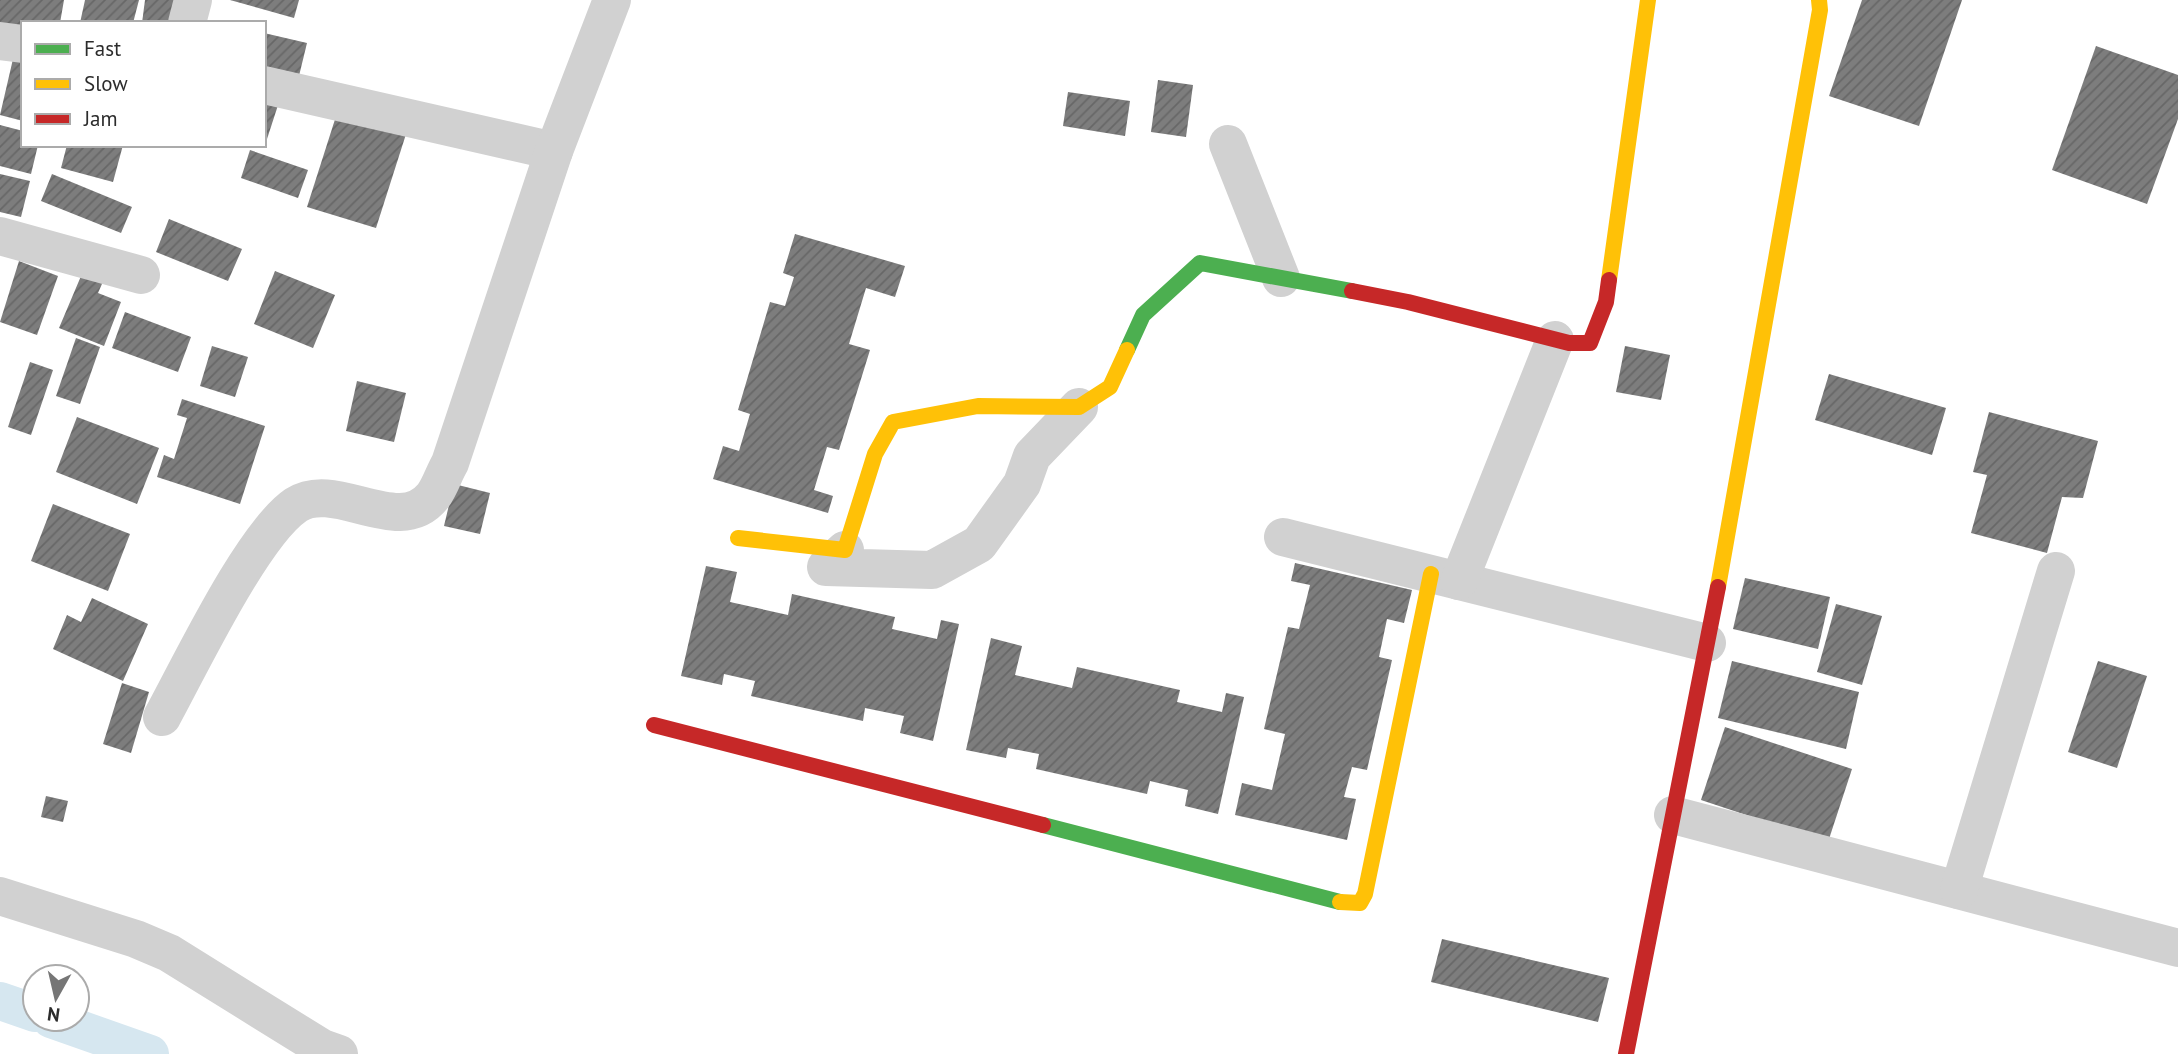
<svg xmlns="http://www.w3.org/2000/svg" width="2178" height="1054" viewBox="0 0 2178 1054" font-family="'PT Sans',sans-serif">
<style>
.lines{fill:none;stroke-linecap:round;stroke-linejoin:round}
.canal{stroke:#d6e7f0;stroke-width:38}
.building{fill:url(#building-hatch)}
.street{stroke:#d1d1d1;stroke-width:38}
.fast{stroke:#4caf50;stroke-width:16}
.slow{stroke:#ffc107;stroke-width:16}
.jam{stroke:#c62828;stroke-width:16}
</style>
<defs>
<pattern id="building-hatch" width="6" height="6" patternUnits="userSpaceOnUse" patternTransform="scale(1.75)"><rect width="6" height="6" fill="#7d7d7d"/><path d="M-1 1l2-2M0 6l6-6M5 7l2-2" fill="none" stroke="#676767"/></pattern>
</defs>
<rect width="100%" height="100%" fill="#fff"/>
<g class="lines">
<g class="canal">
<path d="M0 1001 35 1013"/>
<path d="M51 1019 150 1054"/>
</g>
</g>
<g class="building">
<path d="M0 0H64L60 23H23V29L0 25Z"/>
<path d="M85 0H139L133 23H80Z"/>
<path d="M145 0H175L172 23H142Z"/>
<path d="M230 0H299L294 18Z"/>
<path d="M1862 0H1962L1919 126 1829 96Z"/>
<path d="M264 33 307 43 298 80 264 72Z"/>
<path d="M2096 46 2178 75V119L2147 204 2052 170Z"/>
<path d="M13 59 23 61V121L0 115Z"/>
<path d="M1158 80 1193 85 1186 137 1151 132Z"/>
<path d="M1068 92 1130 101 1125 136 1063 126Z"/>
<path d="M264 94 280 99 267 139 264 138Z"/>
<path d="M338 110 407 131 376 228 307 207Z"/>
<path d="M0 125 23 131V145H38L31 174 0 166Z"/>
<path d="M67 145H123L113 182 61 168Z"/>
<path d="M250 150 308 170 298 198 241 178Z"/>
<path d="M0 174 30 181 21 217 0 212Z"/>
<path d="M52 174 132 207 121 233 41 201Z"/>
<path d="M169 219 242 249 228 281 156 252Z"/>
<path d="M795 234 905 266 895 297 866 288 849 344 870 350 839 450 827 447 814 490 833 496 828 513 713 479 723 446 739 451 750 414 738 410 770 302 785 306 794 277 783 273Z"/>
<path d="M19 261 58 276 37 335 0 322Z"/>
<path d="M84 269 105 277 98 293 121 302 104 346 59 328Z"/>
<path d="M275 271 335 295 313 348 254 324Z"/>
<path d="M125 312 191 337 178 372 112 348Z"/>
<path d="M76 338 100 347 80 404 56 396Z"/>
<path d="M212 346 248 357 235 397 200 386Z"/>
<path d="M1625 346 1670 355 1661 400 1616 392Z"/>
<path d="M30 362 53 370 31 435 8 427Z"/>
<path d="M1829 374 1946 408 1932 455 1815 420Z"/>
<path d="M357 381 406 393 394 442 346 431Z"/>
<path d="M182 399 265 426 240 504 157 477 164 455 174 459 187 418 177 415Z"/>
<path d="M1989 412 2098 441 2083 498 2062 497 2047 553 1971 533 1987 475 1973 472Z"/>
<path d="M77 417 159 448 137 504 56 472Z"/>
<path d="M454 484 490 493 480 534 444 526Z"/>
<path d="M53 504 130 534 108 591 31 561Z"/>
<path d="M1295 563 1412 590 1404 623 1387 619 1379 657 1392 660 1367 770 1352 767 1344 797 1356 799 1347 840 1235 815 1242 783 1272 790 1285 734 1264 729 1288 627 1299 629 1310 585 1291 581Z"/>
<path d="M706 566 737 572 730 602 788 615 792 594 895 617 892 629 937 639 941 620 959 624 933 741 900 733 904 716 865 708 863 721 751 696 755 681 724 674 722 685 681 676Z"/>
<path d="M1745 578 1830 597 1818 649 1733 629Z"/>
<path d="M92 598 148 624 123 681 53 649 67 615 81 622Z"/>
<path d="M1836 604 1882 616 1862 685 1817 672Z"/>
<path d="M991 638 1022 646 1015 675 1072 688 1077 667 1180 690 1177 702 1222 712 1226 693 1244 697 1218 814 1185 806 1188 790 1150 781 1147 794 1036 769 1039 754 1008 748 1006 758 966 750Z"/>
<path d="M1732 661 1859 692 1846 749 1718 718Z"/>
<path d="M2098 661 2147 676 2117 768 2068 752Z"/>
<path d="M122 683 149 692 131 753 103 744Z"/>
<path d="M1725 727 1852 769 1828 842 1701 800Z"/>
<path d="M46 796 68 801 63 822 41 817Z"/>
<path d="M1442 939 1609 978 1598 1022 1431 982Z"/>
</g>
<g class="lines">
<g class="street">
<path d="M187 23 193 0"/>
<path d="M0 41 23 44"/>
<path d="M264 85 554 151"/>
<path d="M1228 144 1281 278"/>
<path d="M0 236 141 275"/>
<path d="M1283 537 1707 643"/>
<path d="M845 550 826 567 932 570 979 544 1022 484 1032 456 1079 407"/>
<path d="M1459 581 1555 340"/>
<path d="M162 717C190 666 252 535 296 505 336 479 399 539 433 496 440 487 444 473 450 463L554 151 612 0"/>
<path d="M1673 815 2178 948"/>
<path d="M1959 890 2056 571"/>
<path d="M0 896 136 939 169 953 322 1048 339 1054"/>
</g>
<g class="fast">
<path d="M1127 350 1143 315 1200 263 1352 291"/>
<path d="M1043 825 1340 902"/>
</g>
<g class="slow">
<path d="M1609 280 1648 0"/>
<path d="M738 538 845 550 875 454 893 422 978 406 1079 407 1110 387 1127 350"/>
<path d="M1718 587 1820 10 1819 0"/>
<path d="M1340 902 1360 903 1365 894 1431 574"/>
</g>
<g class="jam">
<path d="M1352 291 1408 302 1569 343H1590L1606 302 1609 280"/>
<path d="M654 725 1043 825"/>
<path d="M1626 1054 1718 587"/>
</g>
</g>
<rect x="21" y="21" width="245" height="126" fill="#ffffff" stroke="#ababab" stroke-width="2"/>
<rect x="35" y="44" width="35" height="10" fill="#4caf50" stroke="#ababab" stroke-width="2"/>
<text x="84" y="56" font-size="21" fill="#2c2c2c">Fast</text>
<rect x="35" y="79" width="35" height="10" fill="#ffc107" stroke="#ababab" stroke-width="2"/>
<text x="84" y="91" font-size="21" fill="#2c2c2c">Slow</text>
<rect x="35" y="114" width="35" height="10" fill="#c62828" stroke="#ababab" stroke-width="2"/>
<text x="84" y="126" font-size="21" fill="#2c2c2c">Jam</text>
<g transform="translate(56 998) rotate(188)"><circle r="33" fill="#ffffff" stroke="#ababab" stroke-width="2"/>
<path d="M0-5L12 26L0 18L-12 26Z" fill="#767676"/>
<text y="-10" font-size="19" font-weight="bold" text-anchor="middle" fill="#2c2c2c">N</text>
</g>
</svg>
